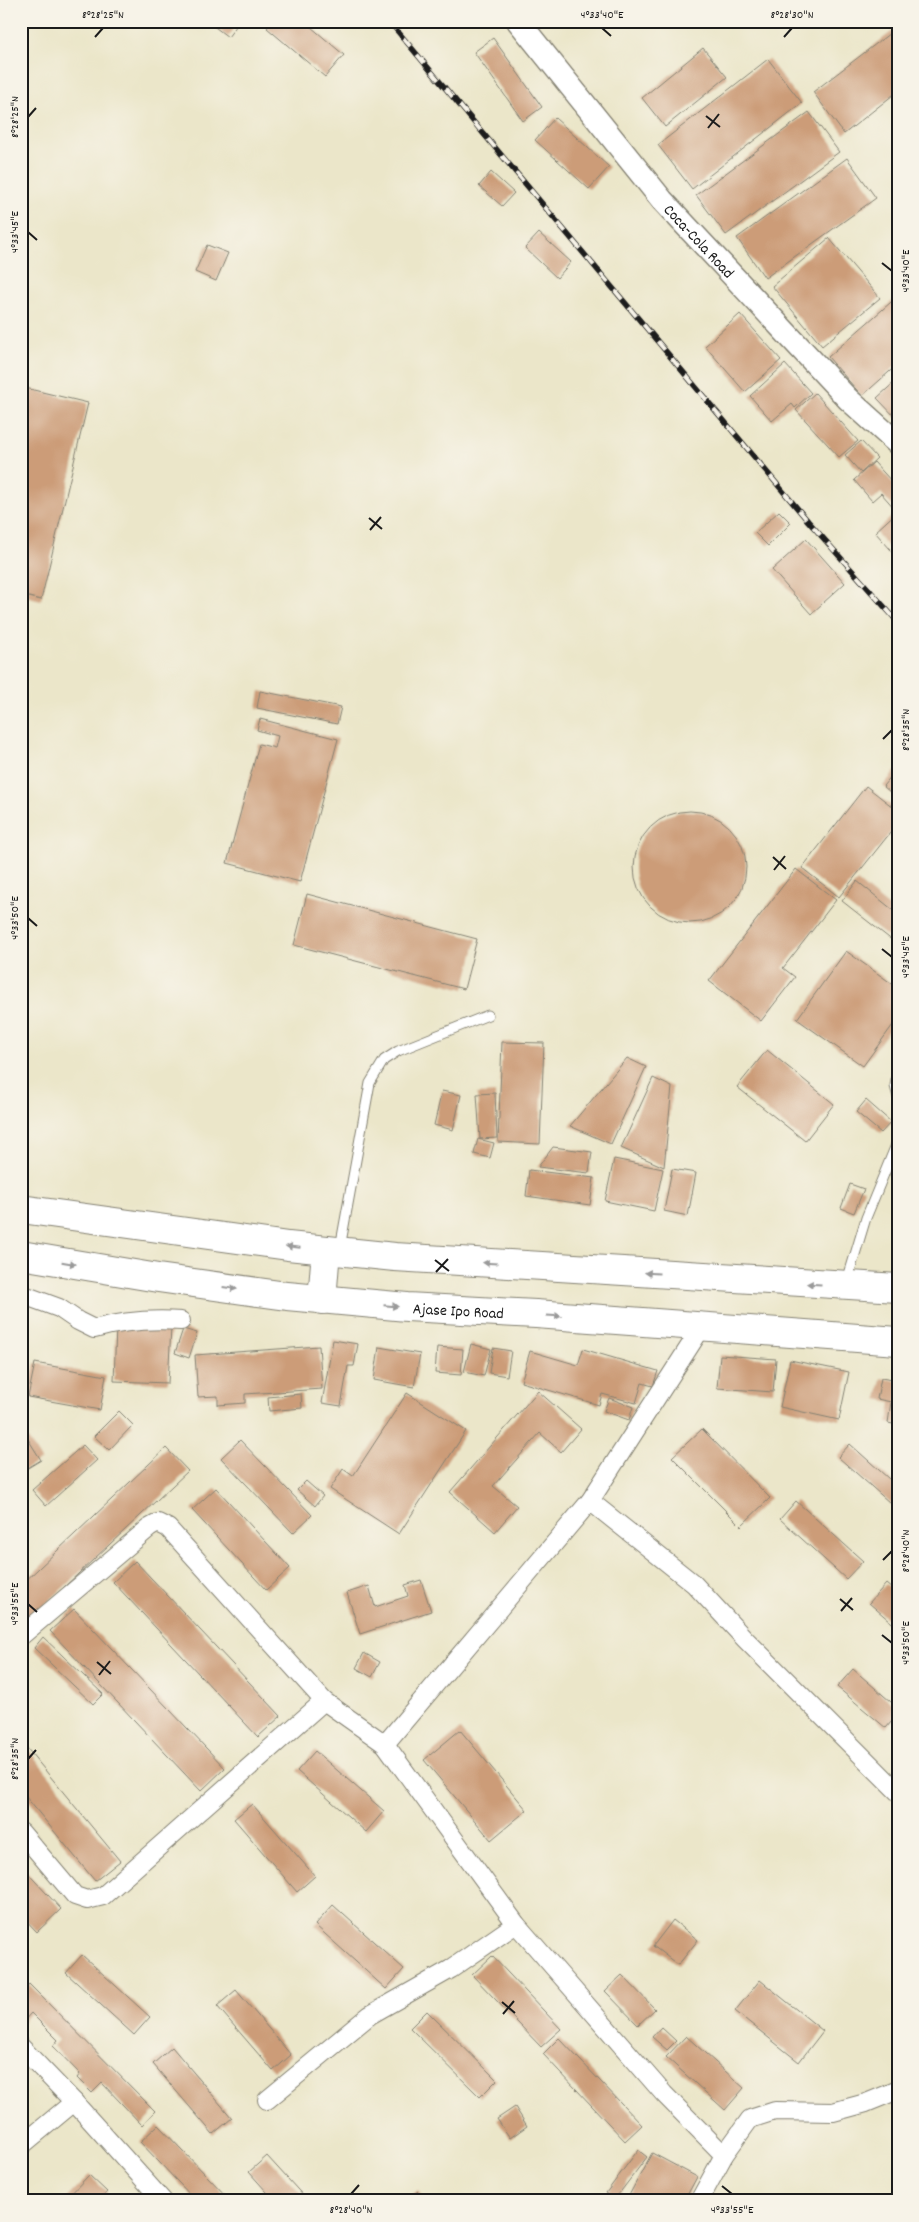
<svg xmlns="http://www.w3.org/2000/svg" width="919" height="2222" viewBox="0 0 919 2222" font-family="Dekko,sans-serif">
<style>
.building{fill:#cc9c78}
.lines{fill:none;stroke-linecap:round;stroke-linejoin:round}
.service-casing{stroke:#848172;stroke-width:11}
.minor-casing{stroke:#848172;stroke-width:20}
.tertiary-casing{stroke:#848172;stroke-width:25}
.trunk-casing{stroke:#848172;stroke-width:30}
.service{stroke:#fff;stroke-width:9}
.minor{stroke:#fff;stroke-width:18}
.tertiary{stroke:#fff;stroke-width:22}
.trunk{stroke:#fff;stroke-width:28}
.rail-casing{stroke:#1c1c1c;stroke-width:5.5}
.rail{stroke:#f7f3e8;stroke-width:4;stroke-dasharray:11;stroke-linecap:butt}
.oneway{fill:#999}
.ticks{fill:none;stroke:#1c1c1c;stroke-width:2}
.labels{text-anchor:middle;stroke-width:4;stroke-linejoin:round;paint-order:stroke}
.street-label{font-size:16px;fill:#1c1c1c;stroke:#f7f3e8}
.neatline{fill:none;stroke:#1c1c1c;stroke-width:2}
.ticks-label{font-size:12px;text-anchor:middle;fill:#1c1c1c}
</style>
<rect width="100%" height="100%" fill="#f7f3e8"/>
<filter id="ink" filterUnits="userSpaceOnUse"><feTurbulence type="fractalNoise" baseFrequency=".02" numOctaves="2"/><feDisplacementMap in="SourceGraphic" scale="10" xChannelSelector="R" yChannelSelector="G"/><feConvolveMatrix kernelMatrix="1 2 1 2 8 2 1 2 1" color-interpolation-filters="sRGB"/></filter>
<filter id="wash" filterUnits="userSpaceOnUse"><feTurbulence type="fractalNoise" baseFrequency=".0096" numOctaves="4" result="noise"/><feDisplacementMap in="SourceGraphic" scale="20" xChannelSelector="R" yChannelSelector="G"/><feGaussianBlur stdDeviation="1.12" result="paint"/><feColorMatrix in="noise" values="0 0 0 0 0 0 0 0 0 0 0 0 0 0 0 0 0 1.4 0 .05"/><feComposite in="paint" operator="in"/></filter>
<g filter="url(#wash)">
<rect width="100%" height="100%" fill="#ebe6c9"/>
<g id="blocks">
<g class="building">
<path d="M207 21H240L228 37Z"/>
<path d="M273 21H304L344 55 325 77 267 28Z"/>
<path d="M898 27V91L844 134 813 92Z"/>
<path d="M493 38 542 107 523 121 474 52Z"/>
<path d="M703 48 727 77 665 127 642 98Z"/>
<path d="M768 59 802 103 692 189 658 145Z"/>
<path d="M809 112 839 152 726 235 696 195Z"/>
<path d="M555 118 609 167 589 189 535 140Z"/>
<path d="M847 158 876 198 765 278 737 238Z"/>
<path d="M491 172 514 193 502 206 479 186Z"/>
<path d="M539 233 571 262 557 278 525 248Z"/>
<path d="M829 238 880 298 822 346 772 286Z"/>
<path d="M207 245 228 253 216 281 195 272Z"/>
<path d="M898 296V364L862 396 828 357Z"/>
<path d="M740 314 781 360 745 392 705 346Z"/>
<path d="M785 364 811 393 795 408 792 404 772 421 750 396Z"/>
<path d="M898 379V420L877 398Z"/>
<path d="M21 387 88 403 41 600 21 595Z"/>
<path d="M815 393 858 441 839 457 796 410Z"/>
<path d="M861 441 877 458 861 473 845 455Z"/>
<path d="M874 462 893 483 898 478V508L896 510 881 493 872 501 854 480Z"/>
<path d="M779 511 791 523 768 546 755 533Z"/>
<path d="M898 511V558L875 532Z"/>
<path d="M806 539 845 583 811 614 772 570Z"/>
<path d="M260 691 341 707 337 724 257 708Z"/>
<path d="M260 719 338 739 300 882 227 863 259 744 275 748 278 736 257 730Z"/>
<path d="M898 768V799L883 786Z"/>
<path d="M866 786 898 811V823L839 897 802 868Z"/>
<circle cx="690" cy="867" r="56"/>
<path d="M796 869 836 900 783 968 795 977 761 1021 709 981Z"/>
<path d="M857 881 898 914V945L842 901Z"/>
<path d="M307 894 477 939 464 989 294 945Z"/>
<path d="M846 951 898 988V1018L863 1066 797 1019Z"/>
<path d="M502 1042 544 1043 540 1144 498 1142Z"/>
<path d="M767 1050 834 1104 805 1141 737 1087Z"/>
<path d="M627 1058 646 1067 611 1144 570 1126Z"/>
<path d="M653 1078 672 1087 664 1167 621 1148Z"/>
<path d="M442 1091 461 1095 453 1130 434 1125Z"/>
<path d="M495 1093 497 1138 480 1139 477 1094Z"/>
<path d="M866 1100 891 1122 881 1133 856 1112Z"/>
<path d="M478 1139 494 1143 490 1158 474 1154Z"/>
<path d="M553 1147 592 1152 589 1173 538 1167Z"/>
<path d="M614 1159 663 1169 654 1211 605 1201Z"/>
<path d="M672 1169 696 1173 688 1216 664 1211Z"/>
<path d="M529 1170 594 1178 590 1205 526 1196Z"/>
<path d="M850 1184 864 1189 854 1213 841 1208Z"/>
<path d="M116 1326 171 1327 168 1383 114 1381Z"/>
<path d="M183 1329 197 1333 189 1358 175 1353Z"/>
<path d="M333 1340 358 1344 354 1366H348L341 1406 322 1403Z"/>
<path d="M471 1344 491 1349 484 1376 464 1372Z"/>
<path d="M319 1346 322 1389 245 1394V1403L218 1405V1396L198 1397 195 1355Z"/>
<path d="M379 1347 420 1354 414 1387 374 1380Z"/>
<path d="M437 1347 463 1349 461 1375 435 1373Z"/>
<path d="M493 1348 511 1351 507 1376 489 1373Z"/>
<path d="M583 1349 658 1371 653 1386 642 1383 636 1403 602 1394 599 1405 521 1382 530 1351 578 1365Z"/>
<path d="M720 1355 776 1359 773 1392 717 1388Z"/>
<path d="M790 1360 849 1372 839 1420 780 1407Z"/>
<path d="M35 1363 106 1376 100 1410 28 1397Z"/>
<path d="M881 1378 898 1381V1425L888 1423 891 1402 877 1399Z"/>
<path d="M538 1391 581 1429 561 1452 540 1433 493 1486 517 1506 495 1532 450 1492Z"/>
<path d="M407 1393 466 1431 399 1534 330 1489 343 1469 353 1476Z"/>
<path d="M301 1394 302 1408 269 1411 268 1397Z"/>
<path d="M609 1398 633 1407 629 1420 604 1411Z"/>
<path d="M119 1411 133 1425 109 1450 94 1436Z"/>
<path d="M702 1429 770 1498 741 1526 672 1457Z"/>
<path d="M26 1436 41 1460 21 1472V1439Z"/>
<path d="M240 1440 312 1515 293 1533 221 1458Z"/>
<path d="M850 1444 898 1487V1510L838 1457Z"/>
<path d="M83 1445 97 1460 46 1506 32 1490Z"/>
<path d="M166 1448 188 1471 31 1618 21 1609V1585Z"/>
<path d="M306 1481 323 1496 315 1506 297 1490Z"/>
<path d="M216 1488 290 1568 266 1590 192 1510Z"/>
<path d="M796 1501 863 1561 846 1579 780 1519Z"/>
<path d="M135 1561 281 1716 258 1737 113 1582Z"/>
<path d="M421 1580 431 1611 360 1634 347 1593 369 1586 375 1607 408 1596 405 1585Z"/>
<path d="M886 1584 898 1594V1628L869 1603Z"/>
<path d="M74 1609 225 1768 201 1791 50 1631Z"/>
<path d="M43 1637 103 1694 93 1704 34 1648Z"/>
<path d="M364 1653 380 1662 372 1677 356 1668Z"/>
<path d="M853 1669 898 1708V1714L886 1728 837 1687Z"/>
<path d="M460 1730 527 1810 491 1840 424 1760Z"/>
<path d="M21 1741 120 1861 95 1881 21 1791Z"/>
<path d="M315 1751 384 1811 366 1832 297 1771Z"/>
<path d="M252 1804 315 1876 297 1892 234 1819Z"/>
<path d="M21 1866 61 1909 37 1932 21 1915Z"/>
<path d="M333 1905 404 1969 386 1989 315 1925Z"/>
<path d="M673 1920 698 1940 678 1965 653 1946Z"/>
<path d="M82 1955 150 2017 134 2035 66 1973Z"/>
<path d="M492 1956 561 2029 541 2047 472 1975Z"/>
<path d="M622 1975 655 2009 638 2025 605 1991Z"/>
<path d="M760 1980 823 2031 799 2062 735 2011Z"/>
<path d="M29 1984 155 2111 142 2125 102 2083 92 2093 77 2078 80 2074 53 2046 58 2040 31 2013 21 2024V1992Z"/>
<path d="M236 1990 291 2055 273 2071 217 2006Z"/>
<path d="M427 2011 497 2080 480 2097 410 2028Z"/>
<path d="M661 2027 676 2041 667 2050 652 2037Z"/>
<path d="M686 2036 744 2088 725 2110 666 2057Z"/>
<path d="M559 2038 642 2125 625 2141 543 2054Z"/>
<path d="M172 2047 232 2118 213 2134 153 2064Z"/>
<path d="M515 2107 527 2126 510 2138 497 2119Z"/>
<path d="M158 2125 231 2201H196L140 2142Z"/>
<path d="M638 2150 647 2157 615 2199 606 2193Z"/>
<path d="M652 2153 697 2177 684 2201H626Z"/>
<path d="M267 2156 308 2201H275L249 2172Z"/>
<path d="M89 2175 107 2192 103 2197 107 2201H64Z"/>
<path d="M418 2191 425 2201H406Z"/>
</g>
</g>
</g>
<g filter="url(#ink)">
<use href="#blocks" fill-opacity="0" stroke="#848172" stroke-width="1"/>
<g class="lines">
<g class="service-casing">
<g id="service">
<path d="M898 1065 895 1086 898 1097"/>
<path d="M340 1248 370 1083 384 1060 398 1051 488 1015"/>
<path d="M847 1281 866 1218 898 1140"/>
</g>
</g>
<g class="minor-casing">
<g id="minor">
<path d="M21 1294 59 1308 78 1321 94 1329C123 1321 151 1319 181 1321"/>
<path d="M590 1501 694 1584 745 1639 898 1792"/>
<path d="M21 1636 149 1528 158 1523 168 1528 324 1701 385 1744 516 1924 664 2094 724 2155 750 2119 775 2111 833 2112 866 2103 898 2090"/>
<path d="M385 1744 590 1501 702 1327"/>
<path d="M21 1832 75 1896 87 1900 103 1896 324 1701"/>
<path d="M21 2047 74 2102 163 2201"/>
<path d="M267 2100 370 2015 451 1969 516 1924"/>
<path d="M21 2146 74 2102"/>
<path d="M699 2201 724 2155"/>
</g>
</g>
<g class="tertiary-casing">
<g id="tertiary">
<path id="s1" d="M518 21 662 200 848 399 898 444"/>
</g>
</g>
<g class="trunk-casing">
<g id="trunk">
<path d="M21 1209 288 1246 395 1257 898 1288"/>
<path id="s2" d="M21 1255 158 1278 287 1296 407 1307 536 1314 898 1341"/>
<path d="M322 1300 326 1250"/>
</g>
</g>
<use href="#service" class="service"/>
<use href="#minor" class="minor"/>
<use href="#tertiary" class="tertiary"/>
<use href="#trunk" class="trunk"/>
<g class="rail-casing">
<path id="rail" d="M389 21 808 521 898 622"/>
</g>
<use href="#rail" class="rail"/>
</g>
<defs><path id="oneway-solid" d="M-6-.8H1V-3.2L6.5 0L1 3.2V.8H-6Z" transform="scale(1.25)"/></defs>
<g class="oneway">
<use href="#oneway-solid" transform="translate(293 1247) rotate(-174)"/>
<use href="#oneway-solid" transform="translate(69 1263) rotate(9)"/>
<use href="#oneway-solid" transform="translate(490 1263) rotate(-176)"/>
<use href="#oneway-solid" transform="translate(652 1273) rotate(-176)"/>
<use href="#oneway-solid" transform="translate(814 1284) rotate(-176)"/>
<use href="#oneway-solid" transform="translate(230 1288) rotate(8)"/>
<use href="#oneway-solid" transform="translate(391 1306) rotate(5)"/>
<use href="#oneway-solid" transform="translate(554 1316) rotate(4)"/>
</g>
</g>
<path class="ticks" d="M602 28 611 36M95 37 103 28M784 37 792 28M706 116 720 127M28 117 36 108M708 128 719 114M28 232 37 240M882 263 892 271M369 518 382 529M370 530 381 517M883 739 892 730M773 857 786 869M774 870 785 856M28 918 37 926M882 949 892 957M435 1260 449 1271M436 1272 448 1259M883 1560 892 1551M840 1599 853 1610M28 1604 37 1612M841 1611 852 1598M882 1635 892 1643M97 1662 111 1674M99 1675 110 1661M28 1759 36 1750M502 2002 515 2013M503 2014 514 2001M722 2186 732 2194M351 2194 359 2185"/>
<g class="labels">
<g class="street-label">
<text dy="6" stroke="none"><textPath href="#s1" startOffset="285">Coca-Cola Road</textPath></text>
<text dy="6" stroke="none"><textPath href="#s2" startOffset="441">Ajase Ipo Road</textPath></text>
</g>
</g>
<rect width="919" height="2222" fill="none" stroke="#f7f3e8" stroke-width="55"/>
<rect x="28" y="28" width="864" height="2166" class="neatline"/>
<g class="ticks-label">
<text x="103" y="18">8°28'25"N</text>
<text x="602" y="18">4°33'40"E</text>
<text x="792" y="18">8°28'30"N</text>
<text transform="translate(14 117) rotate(-90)" y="4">8°28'25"N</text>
<text transform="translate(14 232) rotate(-90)" y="4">4°33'45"E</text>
<text transform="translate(905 271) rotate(-90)" y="4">4°33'40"E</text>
<text transform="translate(905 730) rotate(-90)" y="4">8°28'35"N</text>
<text transform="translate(14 918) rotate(-90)" y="4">4°33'50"E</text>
<text transform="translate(905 957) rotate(-90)" y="4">4°33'45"E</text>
<text transform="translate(905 1551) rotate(-90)" y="4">8°28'40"N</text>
<text transform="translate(14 1604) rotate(-90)" y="4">4°33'55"E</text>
<text transform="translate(905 1643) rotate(-90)" y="4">4°33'50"E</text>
<text transform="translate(14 1759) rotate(-90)" y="4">8°28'35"N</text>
<text x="351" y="2213">8°28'40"N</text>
<text x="732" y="2213">4°33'55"E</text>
</g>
</svg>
